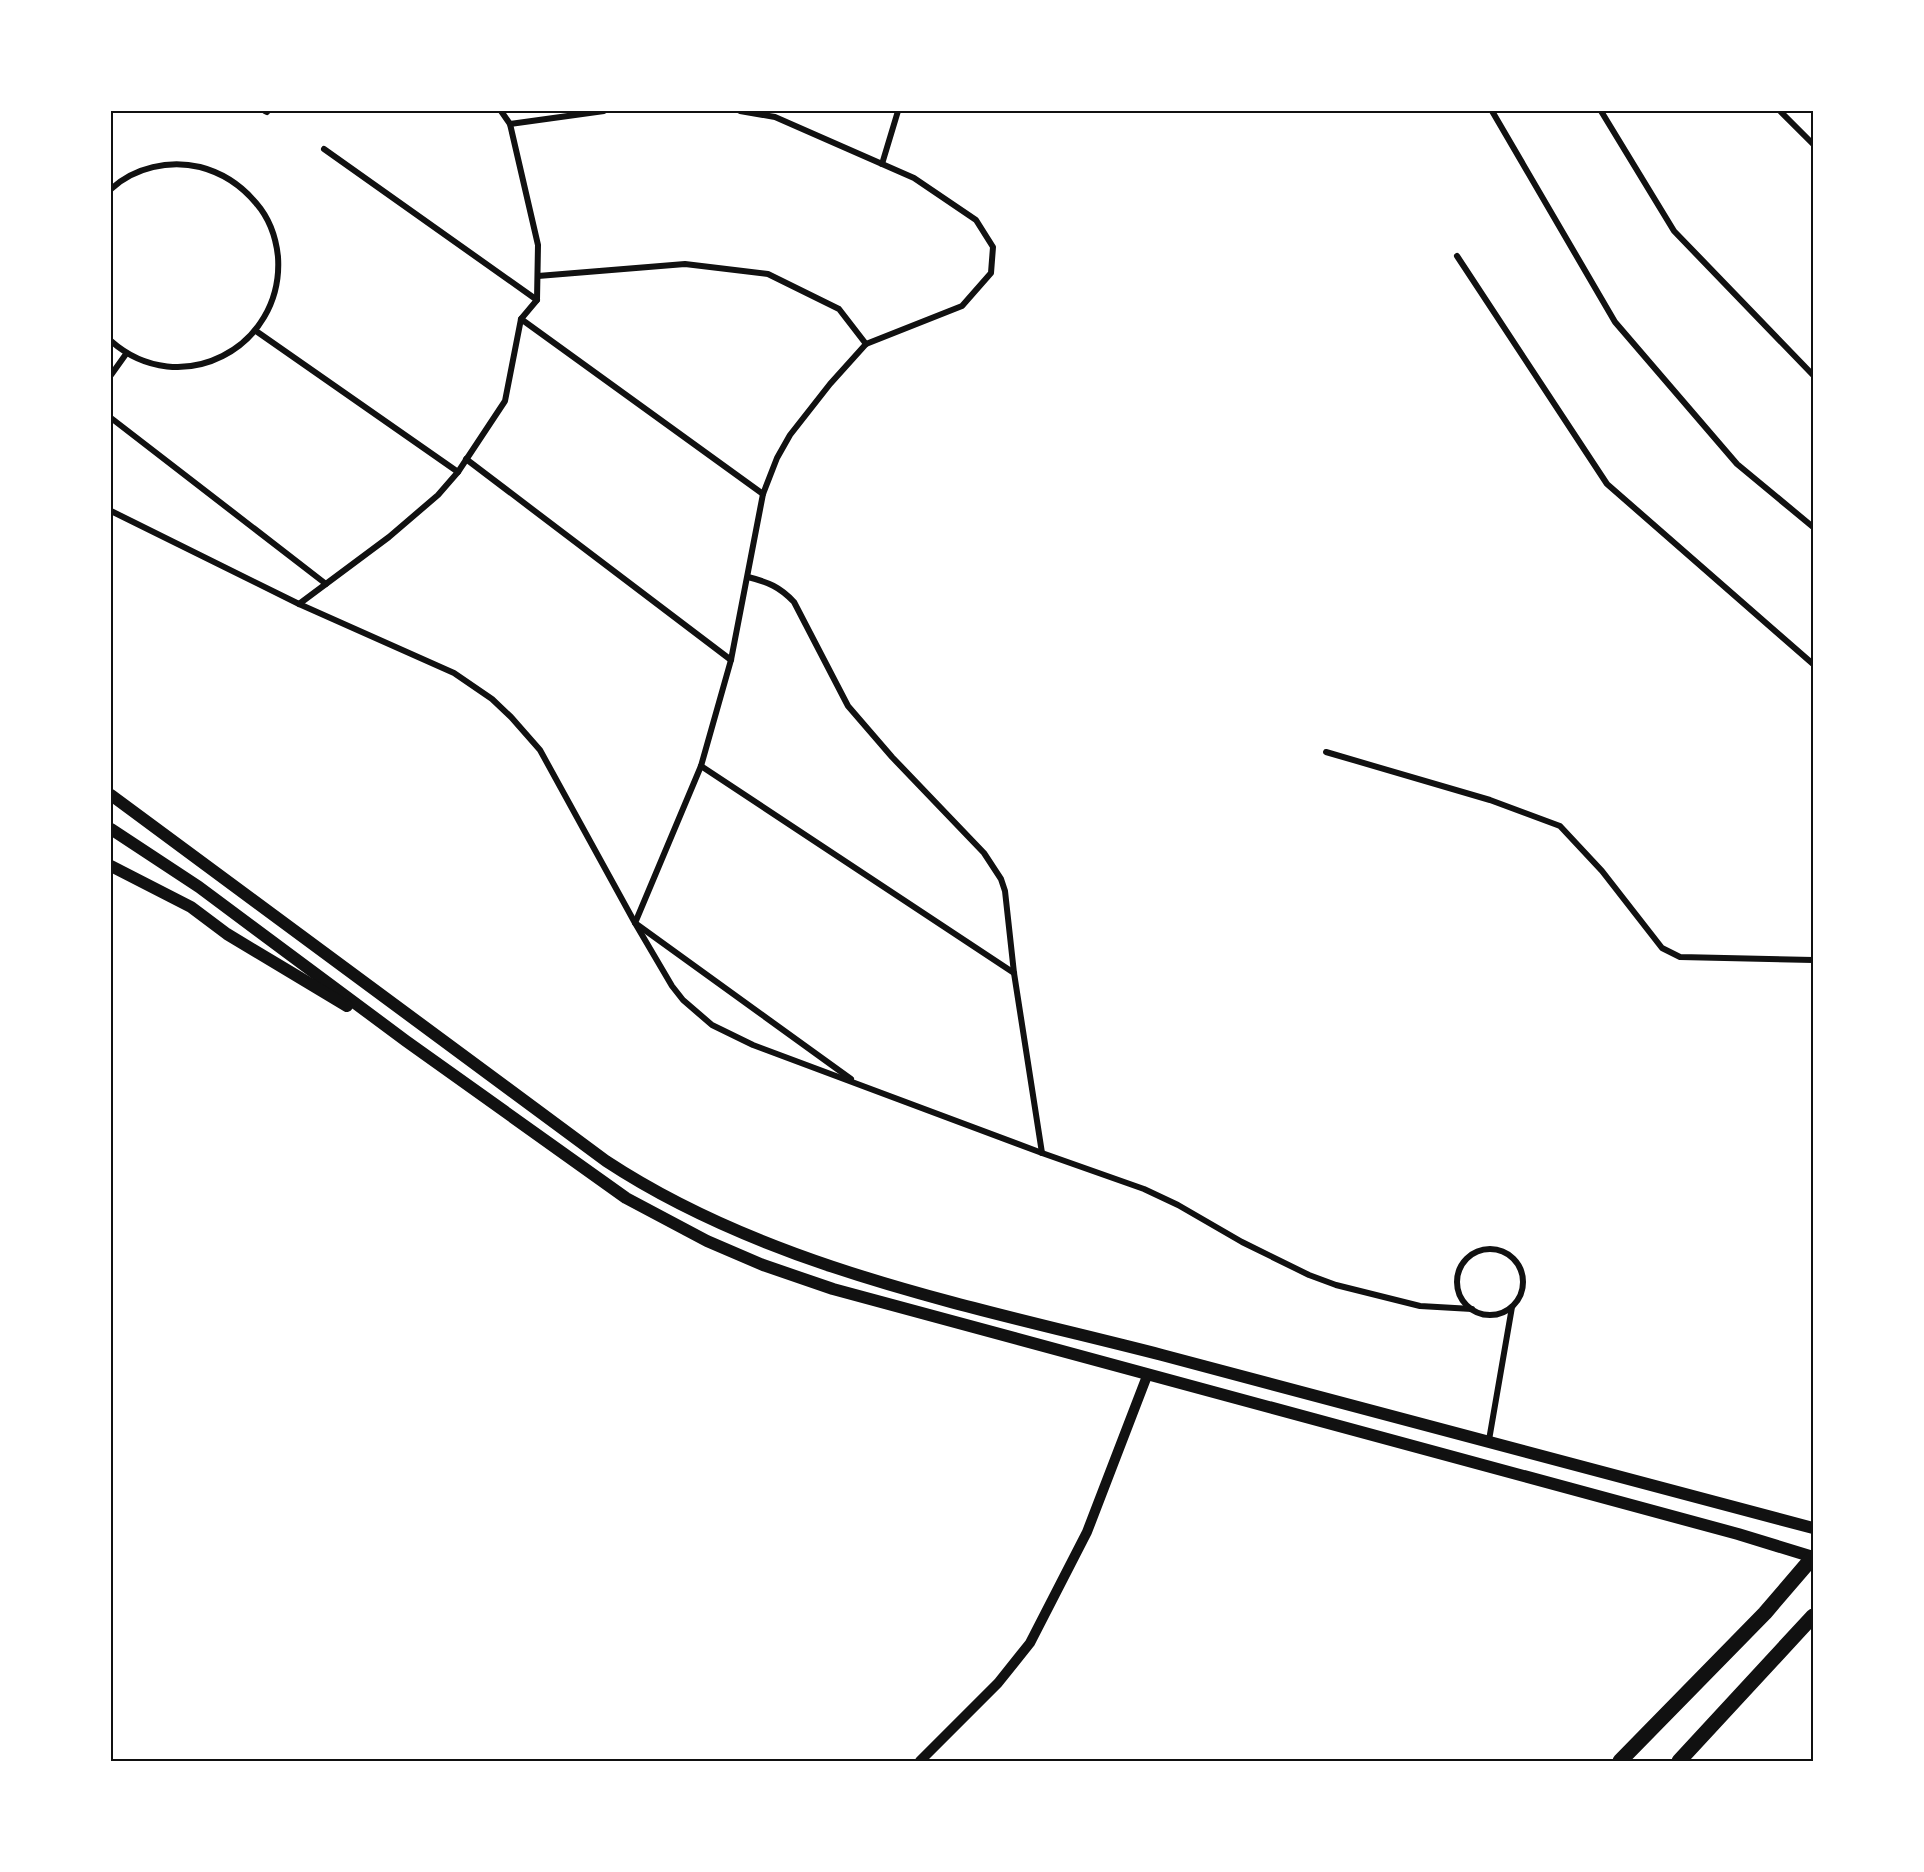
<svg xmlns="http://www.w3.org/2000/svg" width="1924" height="1872" viewBox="0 0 1924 1872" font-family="Mulish,sans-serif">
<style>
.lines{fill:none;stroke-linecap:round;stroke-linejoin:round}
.minor{stroke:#111;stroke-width:6}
.tertiary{stroke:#111;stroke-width:10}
.secondary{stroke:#111;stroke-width:12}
.primary{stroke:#111;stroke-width:15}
.neatline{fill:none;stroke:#111;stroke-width:2}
</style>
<rect width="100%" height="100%" fill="#fff"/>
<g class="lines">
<g class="minor">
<path d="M265 111 267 112"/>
<path d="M740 111 775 117 914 178 976 220 993 247 991 273 962 306 866 344 830 384 790 435 777 458 763 494 731 660 701 766 635 923 851 1079"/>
<path d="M1492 111 1615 322 1737 464 1813 527"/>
<path d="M1601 111 1674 231 1813 375"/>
<path d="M1780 111 1813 144"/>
<path d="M510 124 604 111"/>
<path d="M324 149 537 300"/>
<path d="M882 164 898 111"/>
<path d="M111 189C135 167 169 160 200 167 223 173 241 185 256 203 269 218 276 237 278 257 284 348 180 402 111 341"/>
<path d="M1457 256 1607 484 1813 664"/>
<path d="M538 276 685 264 768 274 839 309 866 344"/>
<path d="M521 319 763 494"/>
<path d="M256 331 458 472"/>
<path d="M111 375 126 354"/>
<path d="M111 418 326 584"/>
<path d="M466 459 731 660"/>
<path d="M111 511 299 604 454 673 492 699 511 717 540 750 635 923 672 986 683 1000 712 1025 753 1045 1042 1153 1144 1189 1178 1205 1242 1242 1309 1275 1336 1285 1420 1306 1472 1309"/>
<path d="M748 577C768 582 780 587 794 602L848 706 892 757 984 853 1001 879 1005 891 1014 973 1042 1153"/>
<path d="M299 604 389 537 438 495 458 472 505 401 521 319 537 300 538 245 510 124 501 111"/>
<path d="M1326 752 1490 800 1560 826 1602 871 1662 948 1680 957 1813 960"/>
<path d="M701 766 1014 973"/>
<circle cx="1490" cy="1282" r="33"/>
<path d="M1489 1440 1512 1307"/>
</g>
<path class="tertiary" d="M920 1761 998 1683 1030 1643 1087 1532 1147 1376"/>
<g class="secondary">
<path d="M111 795 606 1161C770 1269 975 1307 1162 1355 1379 1411 1596 1469 1813 1528"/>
<path d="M111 829 199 887 406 1041 626 1198 707 1241 763 1265 833 1289 1738 1534 1813 1557"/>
<path d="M111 866 191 907 227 934 347 1006"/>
</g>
<g class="primary">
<path d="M1620 1761 1765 1613 1813 1557"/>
<path d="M1679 1761 1813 1616"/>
</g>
</g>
<rect width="1924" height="1872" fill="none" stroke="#ffffff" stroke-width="225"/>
<rect x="112" y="112" width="1700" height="1648" class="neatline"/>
</svg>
